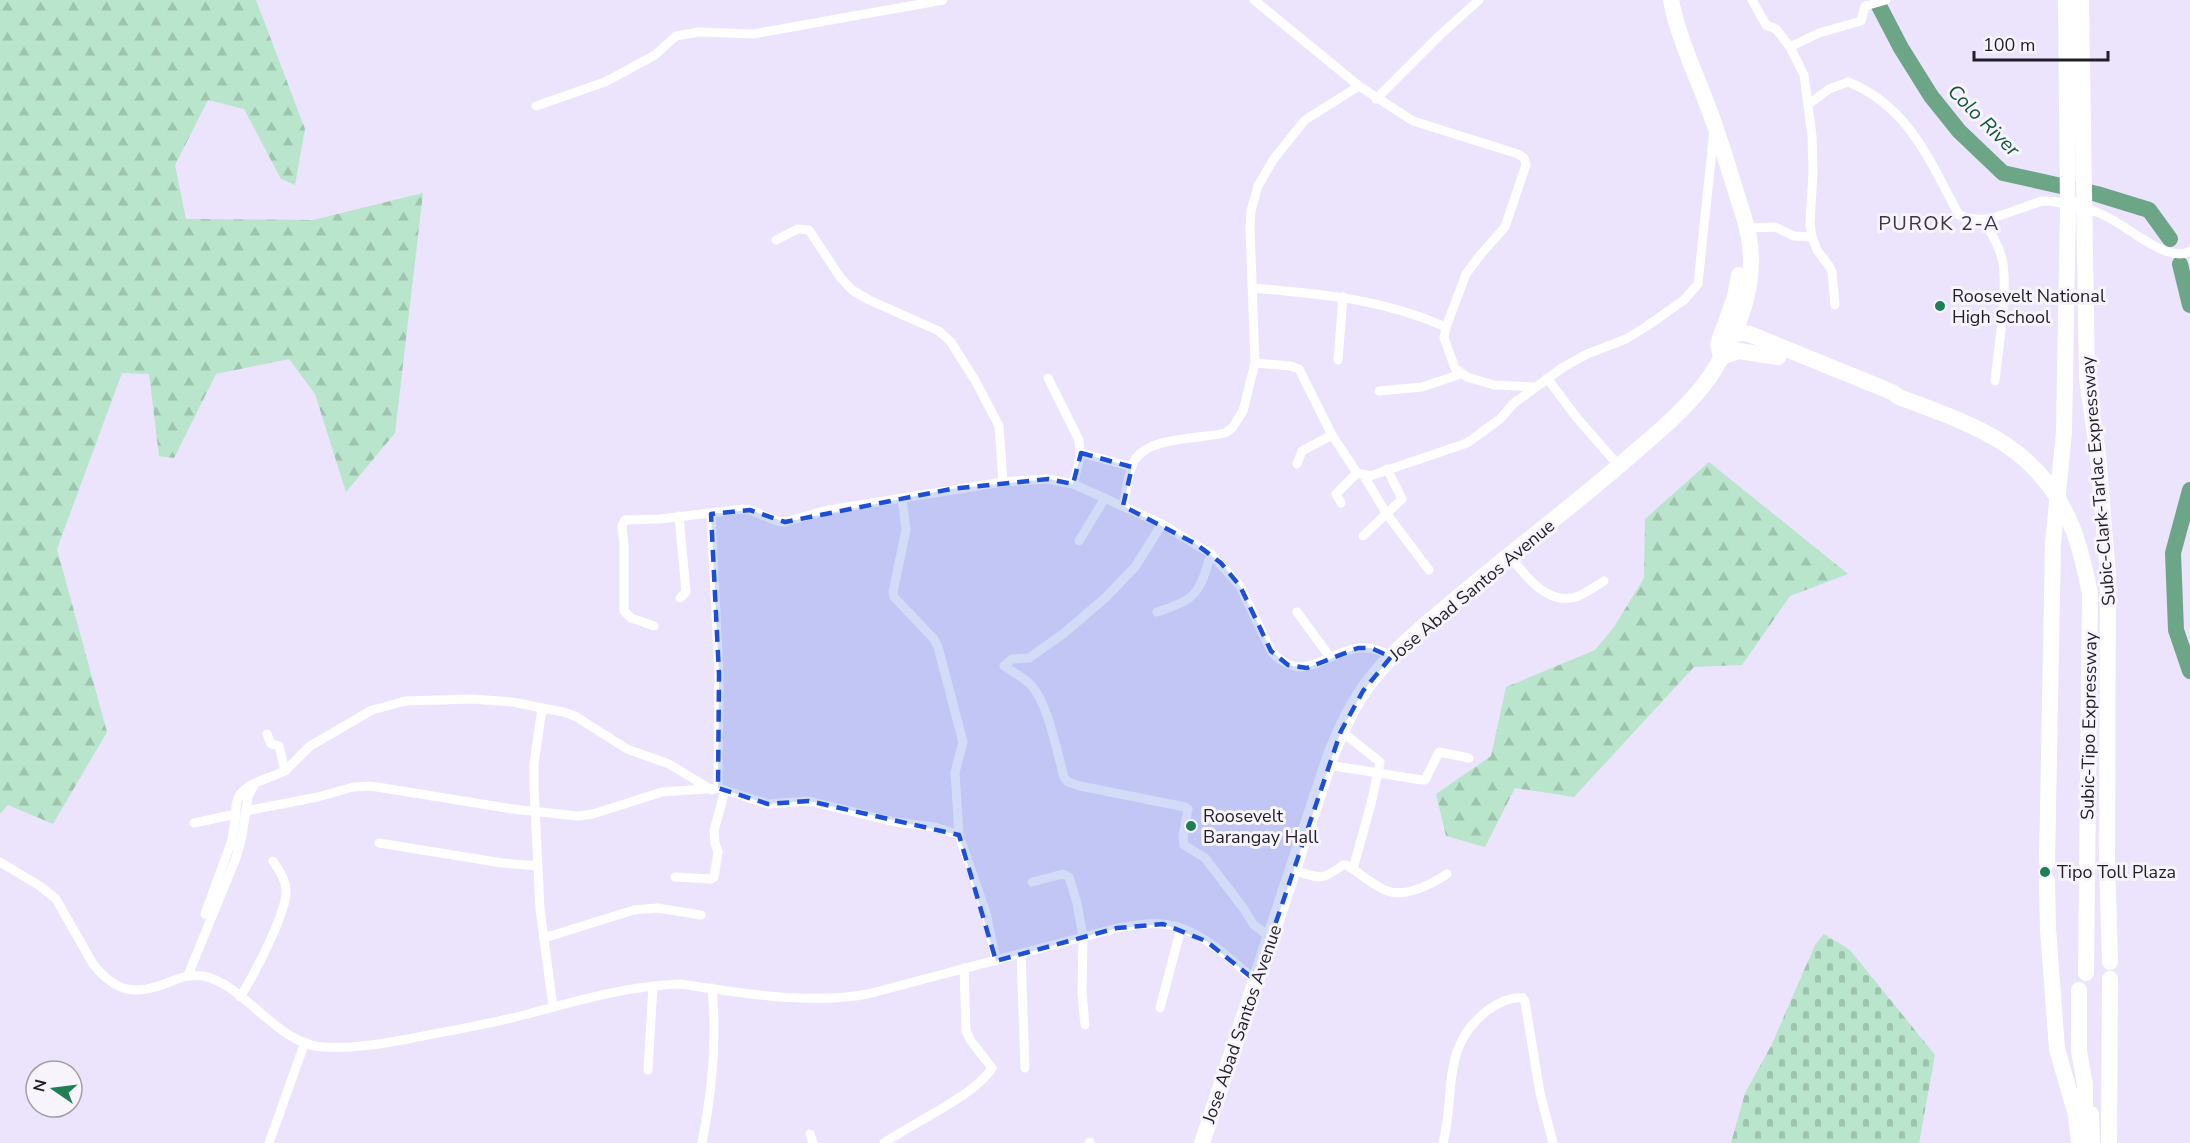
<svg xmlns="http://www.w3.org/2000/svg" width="2190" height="1143" viewBox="0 0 2190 1143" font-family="'Nunito Sans',sans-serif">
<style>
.forest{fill:url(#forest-firs)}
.cemetery{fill:url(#cemetery-stones)}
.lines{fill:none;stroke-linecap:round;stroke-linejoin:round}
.river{stroke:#6da587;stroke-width:16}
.street{stroke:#fff;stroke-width:9}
.highway{stroke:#fff;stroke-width:16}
.marked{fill:#1d4ed8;fill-opacity:0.2;stroke:#1d4ed8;stroke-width:4.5;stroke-dasharray:12 8;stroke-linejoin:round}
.poi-dot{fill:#207e55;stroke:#f7f5fb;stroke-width:2}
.labels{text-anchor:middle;stroke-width:6;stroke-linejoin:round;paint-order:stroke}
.poi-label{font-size:18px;fill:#221e29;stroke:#f7f5fb;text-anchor:start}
.street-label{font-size:18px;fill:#221e29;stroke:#f7f5fb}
.water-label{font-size:20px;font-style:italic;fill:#115639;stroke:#f7f5fb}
.neighbourhood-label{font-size:20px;letter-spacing:1.5px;fill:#3c344b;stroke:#f7f5fb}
</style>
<defs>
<pattern id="forest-firs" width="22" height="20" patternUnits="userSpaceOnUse" patternTransform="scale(1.5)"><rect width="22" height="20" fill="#b8e5cb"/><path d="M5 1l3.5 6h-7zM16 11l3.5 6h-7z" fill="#9ec4ae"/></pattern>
<pattern id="cemetery-stones" width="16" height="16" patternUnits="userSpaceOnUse" patternTransform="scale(1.5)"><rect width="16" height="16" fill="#b8e5cb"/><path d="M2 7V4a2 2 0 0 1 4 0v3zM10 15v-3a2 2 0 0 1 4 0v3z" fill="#9ec4ae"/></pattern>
</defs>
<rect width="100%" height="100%" fill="#ece4fc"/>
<g class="forest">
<path d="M0 0H256L305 129 295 185 281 179 244 109 208 100 175 165 186 219 313 220 423 193 395 433 346 492 315 394 289 359 216 374 174 458 159 456 149 374 122 373 57 549 107 732 53 824 8 805 0 814Z"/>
<path d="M1709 462 1848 574 1790 596 1742 665 1694 667 1574 797 1515 788 1485 847 1446 836 1436 794 1491 756 1506 687 1595 650 1614 627 1644 578 1645 519Z"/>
</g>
<path class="cemetery" d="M1824 934 1850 950 1935 1055 1919 1143H1731L1745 1093 1771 1046 1815 945Z"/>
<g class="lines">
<g class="river">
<path d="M1876 0 1901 48 1931 96 1959 131 2003 173 2097 194 2149 210 2170 239"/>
<path d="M2180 264 2190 305"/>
<path d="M2190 490 2173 553 2176 630 2190 671"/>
</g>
<g class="street">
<path d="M1254 0 1359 86 1413 121 1518 154 1524 158 1526 165 1505 227 1481 254 1466 274 1446 327 1444 338 1455 368 1467 377 1494 385 1535 387"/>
<path d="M1752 0 1766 25 1776 29 1790 47 1804 75 1812 136 1813 172 1810 224 1812 237 1817 250 1829 266 1832 272 1835 305"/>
<path d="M1790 47 1819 33 1861 21 1865 6 1886 0"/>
<path d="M1376 99 1440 35 1479 0"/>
<path d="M1809 104 1829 89 1848 82C1909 106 1930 162 1959 215 1986 225 1999 215 2025 207 2031 205 2037 202 2043 201 2060 201 2079 207 2096 212 2121 219 2167 266 2190 251"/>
<path d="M536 106 605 82 655 55 676 36 699 32 753 34 943 0"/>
<path d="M1984 221C1991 233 1999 245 2002 259 2009 288 1998 349 1995 381"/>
<path d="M1748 228 1775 227 1794 236 1812 237"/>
<path d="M776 240 798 229 809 230 840 277 852 290 869 300 939 331 951 342 976 382 999 426 1003 482"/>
<path d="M1253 288C1322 294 1382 299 1446 327"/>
<path d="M1338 360 1343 297"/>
<path d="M1255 363 1290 366 1299 369 1332 435 1357 473 1370 476 1467 443 1500 419 1513 404 1562 368 1587 354 1626 339 1647 326 1684 300 1698 284 1714 130"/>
<path d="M1048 378 1079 440 1080 457 1073 484"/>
<path d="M1547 378 1577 418 1619 466"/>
<path d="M1379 391 1422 387 1461 374"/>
<path d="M1081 453 1132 467"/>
<path d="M1297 464 1302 451 1332 435"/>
<path d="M1364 476 1386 513 1429 570"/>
<path d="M902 498 906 530 893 592 894 597 934 639 938 647 963 742 955 772 959 835 986 913 996 961"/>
<path d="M1341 503 1336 494 1357 473"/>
<path d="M1123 506C1127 493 1127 473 1134 461 1148 436 1201 439 1225 433L1232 428 1243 411 1255 363 1250 228 1251 211 1258 186 1273 160 1288 141 1305 120 1359 86"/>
<path d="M711 514 719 674 718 788"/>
<path d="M679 516 686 592 680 598"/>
<path d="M1162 524 1135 567 1105 598 1063 634 1029 658 1012 659 1004 666C1013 672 1023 677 1031 685 1048 703 1057 752 1064 777L1068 782 1080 786 1185 807 1188 809 1183 836 1184 845 1205 858 1244 909 1253 924 1271 938"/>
<path d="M1363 536 1402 499 1387 469"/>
<path d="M1079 541 1105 498"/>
<path d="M1509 555C1525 575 1548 608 1579 596 1587 592 1596 586 1604 581"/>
<path d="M1157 612C1197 599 1199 594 1211 554"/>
<path d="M1297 612 1330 657"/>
<path d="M654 626 631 618 624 611V546L622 526 625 520 660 519 743 509 750 510 777 521 785 522 828 510 1003 482 1048 479 1073 484 1162 524 1211 554 1240 586 1271 651C1312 698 1340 623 1391 657"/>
<path d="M542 708 534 764V787L540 909 553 1007"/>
<path d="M1341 731 1380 762 1371 804 1353 869"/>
<path d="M267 734 271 744 279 746 285 771"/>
<path d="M1328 765 1422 780H1425L1439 752 1469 758"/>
<path d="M246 811 318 797 353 787 371 786 512 809 578 816 593 814 662 792 718 788 768 804 809 801 895 822 935 827 959 835"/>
<path d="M194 823 236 814C235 799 240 791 253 784"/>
<path d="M379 843 502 863 538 866"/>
<path d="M0 862 40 886 56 899 93 964C117 994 137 996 172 981 183 977 191 974 203 976 243 983 277 1044 322 1047 352 1049 380 1044 408 1039 447 1031 486 1025 524 1015 576 1001 626 986 680 984 742 993 806 1005 868 994L1117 928C1132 926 1148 922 1163 924 1200 928 1229 958 1256 981"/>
<path d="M1293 870C1320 878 1320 882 1343 865H1346C1359 872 1370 883 1383 889 1403 900 1430 885 1447 874"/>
<path d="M675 877 711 879 714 877 718 852 715 843 714 831 725 790"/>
<path d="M1032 882 1063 874 1069 877 1077 903 1083 937 1082 994 1085 1025"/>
<path d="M205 914 232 840 236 814"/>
<path d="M544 938 634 910 657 908 701 915"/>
<path d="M1021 954 1025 1068"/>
<path d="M188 975 236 858 242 836 248 797 255 783 285 771 310 746 372 710 406 701 472 699 512 702 563 712 575 716 627 749 669 764 712 790"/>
<path d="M240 997C253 977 287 912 286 891 286 879 279 871 273 861"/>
<path d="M1160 1008 1181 928"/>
<path d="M648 1070 653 986"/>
<path d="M810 1134 813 1143"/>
<path d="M269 1143 305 1042"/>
<path d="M702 1143C712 1093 717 1039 712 988"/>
<path d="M884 1143C911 1124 977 1094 992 1068L971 1041 966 1031 964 968"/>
<path d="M1089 1143 1090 1142"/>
<path d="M1443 1143C1456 1093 1440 1046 1488 1010 1498 1003 1510 996 1523 998L1525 1002 1540 1093 1553 1143"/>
</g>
<g class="highway">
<path d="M2081 0 2087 379 2098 455 2108 576 2107 862 2110 962"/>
<path d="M1735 334 1745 333 1752 335 1892 392 1899 397C1974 425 2040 446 2072 527 2081 548 2085 571 2090 593L2086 973"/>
<path d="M1721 357 1718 344 1735 297 1739 275"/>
<path d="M1721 357 1739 351 1778 357"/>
<path d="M2047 862 2053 543 2064 432 2066 319 2068 209 2066 0"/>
<path d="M2047 881 2048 929 2057 1049 2076 1115 2079 1143"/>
<path d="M2079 990V1051L2085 1085V1127"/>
<path d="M2091 1114 2092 1143"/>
<path d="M1202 1143 1331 755C1342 728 1353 703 1371 680 1395 649 1426 624 1456 599 1512 551 1572 507 1628 458 1657 433 1689 407 1711 375 1734 339 1752 300 1751 256 1750 233 1743 214 1736 192 1727 163 1719 135 1708 107 1695 72 1678 37 1671 0"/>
<path d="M2109 1143 2110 979"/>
</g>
</g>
<path class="marked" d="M1081 453 1132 467 1123 506 1196 544 1221 563 1240 586 1271 651 1288 665 1307 668 1358 648H1371L1391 657 1363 691 1341 731 1256 981 1206 941 1163 924 1117 928 996 961 959 835 809 801 768 804 718 788 719 674 711 514 750 510 785 522 951 489 1048 479 1073 484Z"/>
<g class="poi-dot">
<circle cx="1940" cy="306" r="6"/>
<circle cx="1191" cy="826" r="6"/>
<circle cx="2045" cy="872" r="6"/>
</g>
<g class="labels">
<g class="poi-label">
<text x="1952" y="302">Roosevelt National<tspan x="1952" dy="21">High School</tspan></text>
<text x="1203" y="822">Roosevelt<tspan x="1203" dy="21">Barangay Hall</tspan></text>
<text x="2057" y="878">Tipo Toll Plaza</text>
</g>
<g class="street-label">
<text transform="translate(2098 481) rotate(-95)" y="6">Subic-Clark-Tarlac Expressway</text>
<text transform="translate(1472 590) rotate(-40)" y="6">Jose Abad Santos Avenue</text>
<text transform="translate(2089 726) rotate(-89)" y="6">Subic-Tipo Expressway</text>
<text transform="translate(1242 1024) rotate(-71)" y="6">Jose Abad Santos Avenue</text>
</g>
<g class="water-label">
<text transform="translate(1984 120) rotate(45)" y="7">Colo River</text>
</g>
<g class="neighbourhood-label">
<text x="1939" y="230">PUROK 2-A</text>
</g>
</g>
<g transform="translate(54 1089) rotate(284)"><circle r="28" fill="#f7f5fb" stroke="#a29fa7" stroke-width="1.5"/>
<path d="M0-4.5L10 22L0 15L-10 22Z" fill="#207e55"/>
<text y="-9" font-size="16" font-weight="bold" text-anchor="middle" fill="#221e29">N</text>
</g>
<path d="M1974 51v9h134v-9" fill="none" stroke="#221e29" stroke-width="3"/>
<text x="1983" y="51" font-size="18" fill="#221e29" stroke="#f7f5fb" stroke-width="4.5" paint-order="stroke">100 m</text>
</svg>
